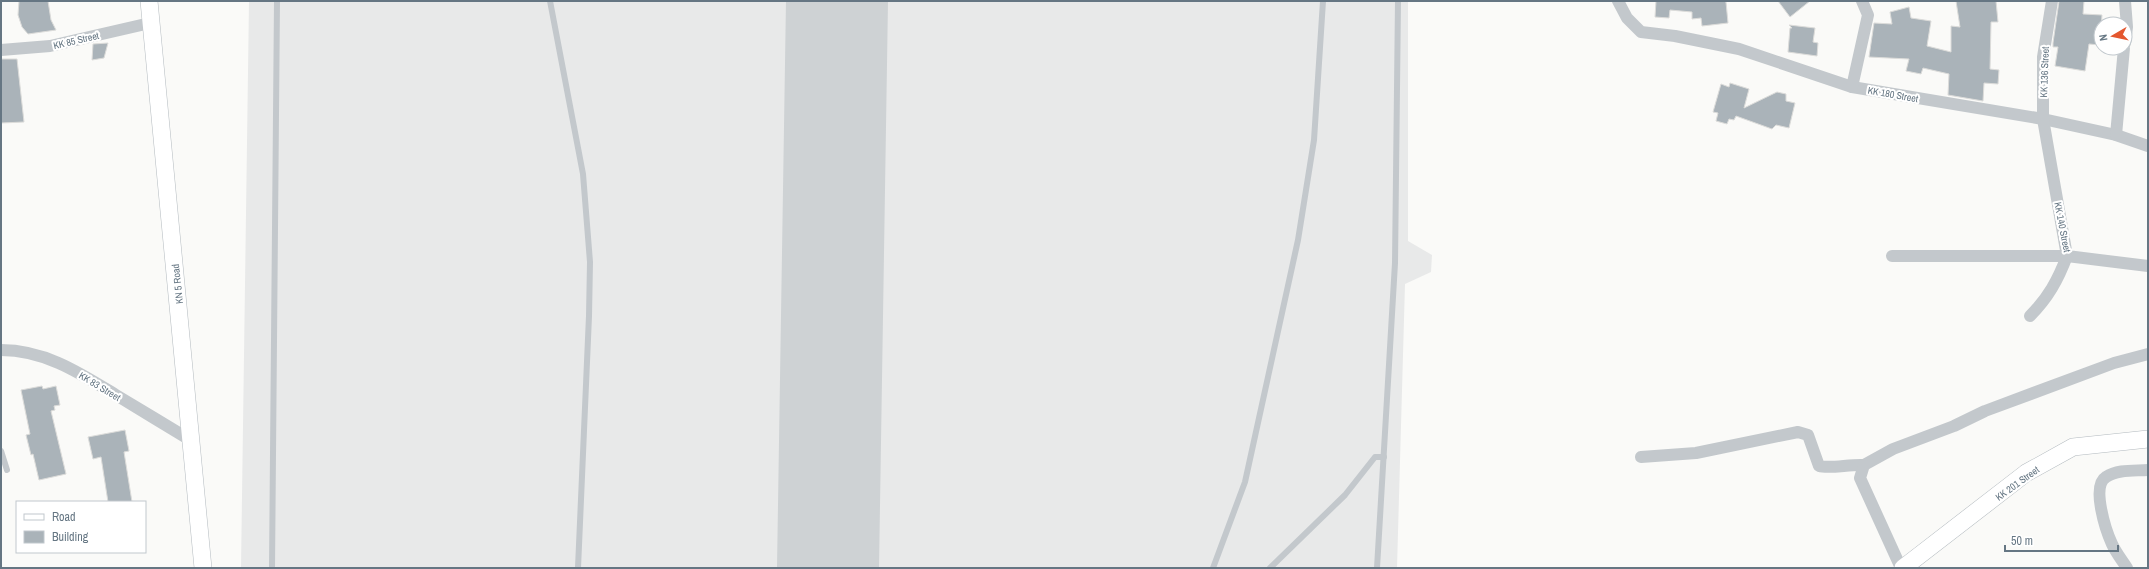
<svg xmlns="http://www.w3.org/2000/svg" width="2149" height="569" viewBox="0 0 2149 569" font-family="'Archivo Narrow',sans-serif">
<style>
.built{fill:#e8e9e9}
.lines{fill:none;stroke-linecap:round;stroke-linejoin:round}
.runway{stroke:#ced2d4;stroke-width:102}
.building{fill:#aab3b9;stroke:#dcdcda}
.secondary-casing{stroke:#b3babf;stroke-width:18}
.lane{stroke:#c3c8cc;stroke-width:6}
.street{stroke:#c3c8cc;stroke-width:12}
.secondary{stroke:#fff;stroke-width:17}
.labels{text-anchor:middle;stroke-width:4;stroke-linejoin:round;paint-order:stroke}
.street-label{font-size:10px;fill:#657683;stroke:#fff}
</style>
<rect width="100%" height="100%" fill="#fafaf8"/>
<path class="built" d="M249 1H1408V241L1432 255 1431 272 1405 284 1397 568H241Z"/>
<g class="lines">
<path class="runway" d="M828 568 837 1"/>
</g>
<g class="building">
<path d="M19 1H48L51 20 56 30 28 34 22 27 18 15Z"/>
<path d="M1656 1H1723L1726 2 1728 23 1702 26 1701 18 1692 19V12L1670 10 1669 18 1655 17Z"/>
<path d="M1778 1H1810L1790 17Z"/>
<path d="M1956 1H1996L1998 22H1991L1990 69 1999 70 1998 84 1984 83 1983 101 1948 95 1949 74 1923 68 1921 74 1906 71 1909 59 1869 57 1874 23 1892 24 1890 12 1909 7 1911 18 1931 21 1927 46 1951 52V26L1960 27Z"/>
<path d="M2059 1H2084L2083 14 2102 15 2100 45 2089 44 2085 71 2055 66 2058 47H2053V43Z"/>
<path d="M1789 25 1815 28 1813 42 1818 43 1817 56 1788 52 1790 28H1792Z"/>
<path d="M108 43 104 58 92 60 93 44Z"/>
<path d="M1 59H17L24 122 1 123Z"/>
<path d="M1730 83 1749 89 1744 108 1777 92 1786 94V101L1795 103 1789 128 1776 125 1772 129 1736 116 1734 120 1729 119 1727 124 1716 121 1718 113 1713 112 1721 84 1729 87Z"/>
<path d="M42 386 43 389 56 386 60 405 54 406 55 410 51 411 66 474 39 480 33 454 31 455 26 435 30 434 21 390Z"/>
<path d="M125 430 129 451 124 452 132 502H108L101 457 93 459 88 437Z"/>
</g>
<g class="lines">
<g class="secondary-casing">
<g id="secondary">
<path d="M149 1 203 568"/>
<path d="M1903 568 2026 473 2073 447 2148 439"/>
</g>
</g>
<g class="lane">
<path d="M550 1 583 174 590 262 589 316 578 568"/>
<path d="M1 451 7 470"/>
<path d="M272 568 277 1"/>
<path d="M1213 568 1245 482 1298 240 1314 140 1323 1"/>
<path d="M1270 568 1345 495 1375 457H1384"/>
<path d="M1377 568 1395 263 1398 1"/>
</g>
<g class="street">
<path d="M1618 1 1627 18 1641 32 1675 36 1739 49 1852 87 2043 119 2116 135 2148 146"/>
<path d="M2052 1 2043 57V119L2067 256 2148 266"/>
<path d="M2125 1 2127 27 2125 43"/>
<path d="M1 50 50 46 150 23"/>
<path d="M1852 87 1868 15 1862 1"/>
<path d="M2116 135 2124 48"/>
<path d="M1892 256H2067C2058 280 2048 298 2030 316"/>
<path d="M1 350C45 350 80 373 116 395 141 410 167 426 192 441"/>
<path d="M1641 457 1696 453 1798 432 1808 435 1819 466C1830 469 1850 464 1864 465"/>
<path d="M1901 568 1860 478 1864 465 1893 449 1954 426 1985 411 2114 363 2148 354"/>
<path d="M2127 568C2122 560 2116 553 2112 544 2106 531 2091 486 2106 477 2118 469 2134 471 2148 470"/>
</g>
<use href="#secondary" class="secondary"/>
</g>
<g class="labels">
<g class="street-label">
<text transform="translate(76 40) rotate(-13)" y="4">KK 85 Street</text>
<text transform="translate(2044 72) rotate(-88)" y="4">KK 136 Street</text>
<text transform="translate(1893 94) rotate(10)" y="4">KK 180 Street</text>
<text transform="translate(2063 227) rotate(79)" y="4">KK 140 Street</text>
<text transform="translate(177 284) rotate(-96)" y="4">KN 5 Road</text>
<text transform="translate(100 386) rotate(31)" y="4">KK 83 Street</text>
<text transform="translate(2017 483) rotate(-36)" y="4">KK 201 Street</text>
</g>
</g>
<rect width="2149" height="569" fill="none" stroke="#657683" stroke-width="4"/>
<rect x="16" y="501" width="130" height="52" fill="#ffffff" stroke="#c1c8cd"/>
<rect x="24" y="514" width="20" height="6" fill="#ffffff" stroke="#c1c8cd"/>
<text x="52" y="521" font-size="12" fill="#657683">Road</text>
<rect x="24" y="531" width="20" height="12" fill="#aab3b9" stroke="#c1c8cd"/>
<text x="52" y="541" font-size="12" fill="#657683">Building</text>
<g transform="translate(2113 36) rotate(261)"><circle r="19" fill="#ffffff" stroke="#c1c8cd"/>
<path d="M0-3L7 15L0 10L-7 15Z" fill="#e4572e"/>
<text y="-6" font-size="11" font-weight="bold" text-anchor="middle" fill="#657683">N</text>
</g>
<path d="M2005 545v6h113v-6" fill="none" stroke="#657683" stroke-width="2"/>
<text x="2011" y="545" font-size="12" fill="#657683" stroke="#ffffff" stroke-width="3" paint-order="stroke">50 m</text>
</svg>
